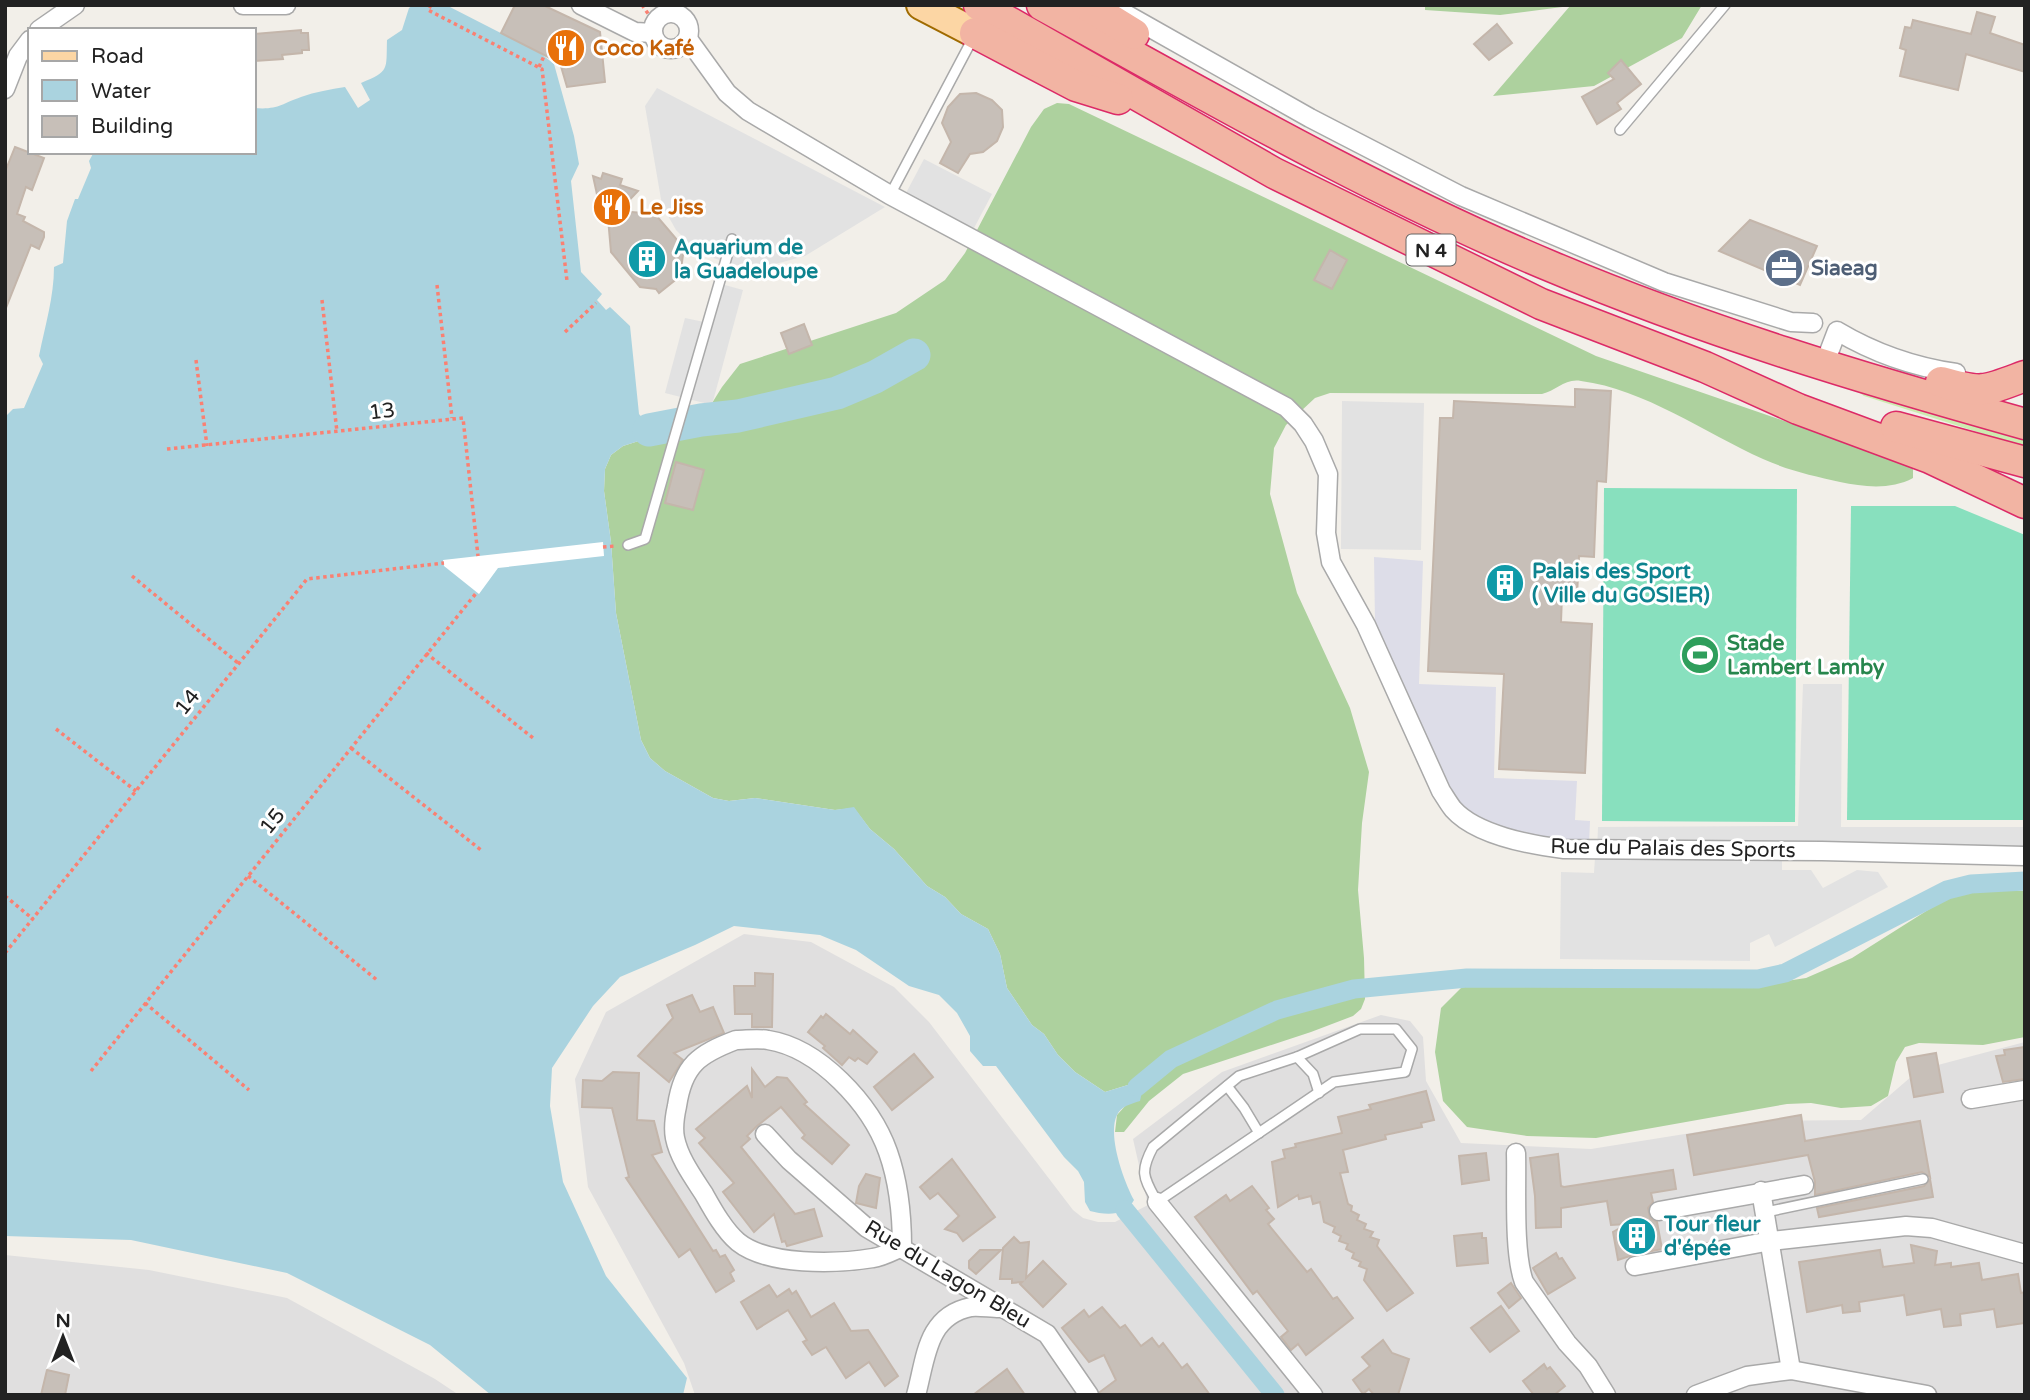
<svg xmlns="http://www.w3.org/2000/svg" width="2030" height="1400" viewBox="0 0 2030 1400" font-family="'Varela Round',sans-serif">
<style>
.residential{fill:#e0dfdf}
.grass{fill:#cdebb0}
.forest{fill:#add19e}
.pitch{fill:#88e0be}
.parking{fill:#e2e2e2}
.plaza{fill:#dddde8}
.water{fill:#aad3df}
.pier{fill:#fff}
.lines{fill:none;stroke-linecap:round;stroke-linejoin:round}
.canal{stroke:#aad3df;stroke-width:19}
.river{stroke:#aad3df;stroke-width:33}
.building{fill:#c7bfb8;stroke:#c4b6ab;stroke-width:2}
.service-casing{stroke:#a9a9a9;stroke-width:12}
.minor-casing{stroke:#a9a9a9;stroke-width:21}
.primary-casing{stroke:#a06b00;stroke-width:32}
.trunk-casing{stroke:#dc2a67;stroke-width:33}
.path{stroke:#fa8072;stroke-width:3.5;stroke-dasharray:3.5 3.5;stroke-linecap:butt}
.service{stroke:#fff;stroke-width:9}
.minor{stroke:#fff;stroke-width:18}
.primary{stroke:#fcd6a4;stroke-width:28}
.trunk{stroke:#f2b4a3;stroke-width:30}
.labels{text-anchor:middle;stroke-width:6;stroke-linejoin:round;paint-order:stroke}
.shield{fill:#fff;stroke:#646464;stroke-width:2}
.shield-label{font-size:19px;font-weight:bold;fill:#222}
.food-label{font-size:21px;font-weight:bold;fill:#c56008;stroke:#fff;text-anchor:start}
.culture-label{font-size:21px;font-weight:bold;fill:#0d838f;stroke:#fff;text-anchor:start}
.service-label{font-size:21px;font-weight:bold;fill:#4e5e75;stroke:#fff;text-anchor:start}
.street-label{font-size:21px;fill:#222;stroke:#fff}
.leisure-label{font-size:21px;font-weight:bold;fill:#27864d;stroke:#fff;text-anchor:start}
</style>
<rect width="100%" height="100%" fill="#f2efe9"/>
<g class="residential">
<path d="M744 934 811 942 894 987 929 1022 1073 1210 1083 1218 1098 1222H1115L1148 1205 1133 1139 1222 1072 1381 1015 1410 1021 1423 1037 1426 1081 1461 1143 1591 1149 1766 1121 1861 1120 1919 1070 2025 1042V1395H695L684 1363 588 1187 575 1079 606 1012Z"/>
<path d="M5 1255 149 1270 287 1298 435 1379 459 1395H5Z"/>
</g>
<path class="grass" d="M1857 391 2025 440V447L1864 396Z"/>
<g class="forest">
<path d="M1425 5H1702L1682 38 1594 86 1493 96 1570 6 1500 15 1425 10Z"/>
<path d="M1057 103 1069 104 1596 356 1822 434 1897 457 1913 468V478C1891 490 1864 487 1840 482 1814 476 1787 470 1763 459 1705 433 1644 389 1581 381 1565 378 1556 391 1542 394L1330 393 1315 398 1286 425 1274 448 1270 494 1297 593 1350 708 1369 772 1362 823 1358 890 1364 958 1365 999 1361 1009 1353 1016 1311 1032 1183 1074 1149 1101 1124 1132H1115L1117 1115 1126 1105 1131 1084 1105 1092 1075 1072 1058 1055 1044 1034 1032 1025 1007 988 1000 954 988 929 961 914 945 897 927 886 894 849 870 829 854 808 835 810 755 798 729 801 713 798 665 771 650 758 641 740 616 613 611 542 604 491 605 469 611 455 623 446 648 438 689 432 699 424 722 387 740 364 896 313 945 280 965 253 1031 127 1044 109Z"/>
<path d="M1992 890 2025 891V1037L1983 1045 1919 1043 1905 1047 1896 1062 1888 1096 1871 1106 1841 1108 1811 1103 1787 1104 1596 1138 1527 1136 1467 1127 1443 1101 1435 1052 1441 1008 1463 986 1489 980 1773 983 1806 978 1852 958 1950 896Z"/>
</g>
<g class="pitch">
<path d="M1604 488 1797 489 1795 822 1602 821Z"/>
<path d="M1851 506H1955L2025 535V820H1847Z"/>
</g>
<g class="parking">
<path d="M657 88 885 207 805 256 768 266 751 267 731 264 699 253 676 230 662 205 645 106Z"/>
<path d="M924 159 992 194 973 230 905 195Z"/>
<path d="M714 282 743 290 712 405 665 393 685 318 704 322Z"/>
<path d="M1342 401 1424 403 1421 550 1341 549Z"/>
<path d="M1803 684H1842L1841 827H2025V856L1597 851 1598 827 1798 826Z"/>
<path d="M1595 858 1782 859V870H1811L1823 888 1857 870 1878 872 1888 887 1775 947 1769 934 1750 943V961L1560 959 1561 872 1594 873Z"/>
</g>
<path class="plaza" d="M1374 557 1423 561 1419 684 1496 687 1494 778 1577 781 1575 820 1590 821 1589 844 1527 840 1478 818 1454 799 1375 622Z"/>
<path class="water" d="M413 5H446L540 53 554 64 574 136 579 164 571 181 581 272 602 294 597 300 606 310 610 307 630 326 639 414 644 420 650 422 648 438 623 446 611 455 605 469 604 491 611 542 616 613 641 740 650 758 665 771 713 798 729 801 755 798 835 810 854 807 870 829 894 849 927 886 945 897 961 914 988 929 1000 954 1007 988 1032 1025 1044 1034 1058 1055 1075 1072 1105 1092 1131 1084 1142 1092 1140 1101C1131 1104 1121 1106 1117 1115 1107 1135 1124 1182 1134 1200 1126 1217 1105 1215 1090 1211L1085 1202 1084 1182 1078 1171 1064 1157 996 1066H983L970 1051V1036L957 1013 939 995 909 986 856 950 820 935 734 926 695 945 620 977 593 1006 552 1068 550 1106 563 1182 606 1276 687 1378 683 1395H491L430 1345 287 1273 131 1240 5 1236V417L13 409 24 408 43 364 39 356C45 326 54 297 54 267L63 263 67 221 75 199H78L91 168 89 161 94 152H254V108C278 110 281 104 301 97 315 92 331 89 345 87L358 108 370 100 361 83C390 71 386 70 387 40L402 30 409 8Z"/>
<path class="pier" d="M603 542 604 556 498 568 479 594 444 566 443 560Z"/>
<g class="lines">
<g class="canal">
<path d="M1137 1087 1171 1059 1277 1010 1354 989 1467 978 1758 979 1785 973 1947 890 1971 884 2025 881"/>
<path d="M1125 1210 1275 1395"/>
</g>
<path class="river" d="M649 430 701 420 738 416 837 393 875 377 914 355"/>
</g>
<g class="building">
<path d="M515 5H543L600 32 605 82 567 87 560 63 501 33Z"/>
<path d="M1977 12 1995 17 1990 33 2025 45V72L1966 54 1958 90 1900 76 1906 50 1900 48 1905 27 1911 28 1913 20 1971 34Z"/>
<path d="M1497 24 1512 43 1489 60 1474 44Z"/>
<path d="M301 30V33H308L309 50H302V53L282 55 283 59 254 61V34Z"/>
<path d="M1621 60 1641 84 1617 103 1621 109 1597 124 1582 97 1614 79 1608 73Z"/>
<path d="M976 93 992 100 1002 110 1003 127 997 141 983 152 970 154 958 173 940 163 951 142 942 123 948 107 960 94Z"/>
<path d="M15 147 44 158 32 190 26 187 17 214 25 217 23 221 44 232V237L39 249 31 245 6 308 5 172Z"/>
<path d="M603 173 622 179 620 185 638 191 619 211 655 214 684 248 681 269 684 273 659 293 656 289 640 287 611 252 608 218 603 222 593 176 601 179Z"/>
<path d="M1750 220 1817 246 1800 285 1719 251Z"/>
<path d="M1330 250 1347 260 1332 289 1314 280Z"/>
<path d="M804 324 812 345 789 354 781 333Z"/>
<path d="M1575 389 1611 391 1606 482 1597 481 1594 557 1579 556 1577 596 1562 595 1561 622 1592 624 1585 773 1499 769 1504 674 1428 671 1440 418H1453L1454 401 1575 407Z"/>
<path d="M676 462 704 470 693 510 665 503Z"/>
<path d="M755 973 773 974 772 1027H752V1014H735L734 986H755Z"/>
<path d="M692 995 700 1012 713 1007 724 1033 674 1053 683 1060 669 1082 638 1056 673 1018 667 1005Z"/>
<path d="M826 1014 850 1034 853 1030 877 1052 867 1064 858 1058 855 1061 849 1057 842 1065 823 1048 825 1046 808 1032 821 1016 823 1018Z"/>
<path d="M2025 1047V1079L2003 1082 1996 1056 2005 1055 2004 1050Z"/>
<path d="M1936 1053 1943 1092 1914 1097 1907 1058Z"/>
<path d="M914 1054 933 1077 892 1110 874 1087Z"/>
<path d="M752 1069 765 1087 777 1077 787 1078 807 1102 804 1104 849 1145 832 1164 802 1138 805 1135 781 1107 757 1126 747 1136 750 1139 741 1147 795 1214 814 1209 822 1236 787 1246 785 1241 782 1242 774 1214 754 1232 723 1192 734 1183 699 1143 705 1138 696 1129 747 1086 752 1098Z"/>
<path d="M613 1072 639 1073 637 1120 654 1121 662 1152 652 1155 713 1251 716 1250 720 1257 725 1255 734 1270 730 1273 734 1281 716 1292 690 1249 679 1257 626 1178 629 1177 612 1108 582 1107 583 1080 602 1081Z"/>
<path d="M1426 1091 1434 1120 1421 1123 1422 1127 1385 1135 1386 1139 1343 1150 1348 1172 1340 1173 1348 1204 1352 1206 1351 1211 1359 1215 1357 1220 1366 1224 1364 1229 1373 1232 1370 1237 1379 1240 1377 1246 1413 1293 1387 1311 1364 1280 1367 1269 1359 1266 1361 1262 1352 1258 1354 1253 1346 1249 1348 1244 1339 1241 1341 1236 1333 1232 1335 1227 1324 1222 1320 1202 1313 1204 1311 1196 1299 1199 1298 1195 1278 1207 1272 1162 1285 1158 1283 1150 1296 1147 1295 1144 1342 1133 1338 1117 1371 1109 1369 1105Z"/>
<path d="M1801 1115 1805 1141 1920 1121 1930 1177 1922 1172 1815 1195V1182L1808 1155 1694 1175 1687 1135Z"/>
<path d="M1486 1153 1489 1180 1462 1184 1459 1156Z"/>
<path d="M1558 1154 1561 1186 1564 1187 1673 1170 1676 1189 1651 1193 1653 1202 1648 1208 1650 1218 1657 1222 1662 1249 1633 1255 1618 1260 1613 1232 1627 1224 1611 1225 1607 1201 1561 1208V1227L1536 1228 1535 1196 1530 1158Z"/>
<path d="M952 1159 995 1217 963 1241 957 1233 945 1229 959 1216 938 1193 930 1199 920 1187Z"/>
<path d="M866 1174 880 1178 876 1208 856 1203 859 1186Z"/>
<path d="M1930 1179 1933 1197 1819 1217 1817 1208 1924 1186Z"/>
<path d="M1252 1186 1269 1208 1266 1210 1274 1219 1268 1224 1307 1272 1311 1269 1333 1299 1337 1297 1353 1318 1306 1355 1298 1344 1291 1350 1281 1337 1288 1331 1257 1291 1253 1294 1195 1217 1226 1195 1230 1201Z"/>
<path d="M1482 1233V1238H1486L1488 1263 1457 1266 1454 1236Z"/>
<path d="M1014 1237 1020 1243 1029 1242 1026 1278 1043 1261 1066 1284 1043 1307 1020 1284 1022 1282 1012 1283V1279H1000L1003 1248Z"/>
<path d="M1911 1245 1937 1251 1935 1265 1951 1263V1267L1979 1263 1982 1280 2018 1274 2021 1293 2025 1292V1323L1997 1327 1994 1309 1960 1314 1961 1325 1944 1327 1941 1309 1907 1315 1904 1295 1859 1302 1860 1311 1843 1313 1842 1305 1807 1312 1799 1262 1880 1250 1883 1267 1914 1263Z"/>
<path d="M980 1250H1001L976 1274 969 1268V1261Z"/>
<path d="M1556 1253 1559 1259 1562 1258 1575 1278 1548 1294 1533 1268Z"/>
<path d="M1511 1283 1521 1298 1509 1308 1498 1293Z"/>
<path d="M769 1285 777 1297 789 1289 792 1294 796 1291 811 1317 834 1303 851 1331 868 1330 898 1376 885 1386 869 1362 846 1378 826 1347 812 1355 803 1342 807 1340 788 1310 757 1329 741 1302Z"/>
<path d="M1501 1306 1519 1331 1490 1352 1471 1328Z"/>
<path d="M1102 1307 1120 1328 1125 1325 1141 1346 1152 1338 1159 1347 1163 1343 1182 1368 1187 1364 1210 1395H1100V1392L1116 1380 1104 1355 1089 1362 1062 1328 1084 1310 1089 1317Z"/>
<path d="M1383 1340 1392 1353 1409 1359 1398 1395H1374L1369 1389 1363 1394 1353 1380 1370 1366 1362 1357Z"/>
<path d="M1544 1364 1547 1369 1550 1367 1565 1386 1554 1395H1534L1523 1381Z"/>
<path d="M1007 1369 1025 1395H973Z"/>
<path d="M47 1370 69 1375 65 1395H41Z"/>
</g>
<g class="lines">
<g class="service-casing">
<g id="service">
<path d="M1620 130 1725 5"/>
<path d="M890 195 973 38"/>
<path d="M628 545 645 539 732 239"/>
<path d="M1360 1029H1396L1412 1049 1405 1072 1334 1082 1157 1202C1144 1178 1139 1173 1153 1147L1239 1076 1297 1057Z"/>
<path d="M1297 1057 1313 1074 1319 1093"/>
<path d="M1227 1086 1244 1108 1259 1133"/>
<path d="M1766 1212 1923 1179"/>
</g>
</g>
<g class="minor-casing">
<g id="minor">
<path d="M243 5H286"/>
<path d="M581 5 635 32 653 33"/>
<circle cx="671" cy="31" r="18"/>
<path d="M1124 13 1310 118 1461 196 1664 282 1791 322 1813 323"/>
<path d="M39 30 75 5"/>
<path d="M688 39 727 93 748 111 890 195 1286 407 1303 424 1314 441 1328 474 1326 533 1331 562 1366 625 1441 791C1445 797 1449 804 1453 809 1476 835 1531 845 1564 849L1822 851 2025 856"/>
<path d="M5 89 18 56 30 40"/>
<path d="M1829 352 1837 331C1874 353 1914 367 1956 373"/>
<path d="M736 1040C746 1040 758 1038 768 1040 819 1048 871 1104 888 1152 899 1183 902 1214 902 1247 893 1251 882 1257 873 1258 836 1264 768 1266 738 1242 724 1230 713 1210 704 1194 693 1177 679 1158 675 1138 673 1128 675 1115 677 1106 683 1065 699 1054 736 1040Z"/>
<path d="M1971 1099 2025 1090"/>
<path d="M765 1134 789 1160 867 1228 1047 1334 1089 1395"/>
<path d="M1516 1153C1517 1187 1513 1252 1524 1282L1567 1343 1588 1366 1606 1395"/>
<path d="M1761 1191 1791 1370"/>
<path d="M1157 1202 1313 1395"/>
<path d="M1659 1211 1804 1185"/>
<path d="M1635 1266 1771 1241 1906 1226 1932 1228 2025 1254"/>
<path d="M916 1395C926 1359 926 1316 971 1307 979 1306 990 1308 999 1308"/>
<path d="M1696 1395 1747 1376 1791 1370 1927 1395"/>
</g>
</g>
<g class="primary-casing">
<path id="primary" d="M921 5 975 33"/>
</g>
<g class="trunk-casing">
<g id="trunk">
<path d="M979 5 1274 173 1541 304 1705 367 1798 409 1930 458 2025 503"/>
<path d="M1042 5C1209 97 1375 193 1550 266 1704 331 1864 379 2025 424"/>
<path d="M1087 5 1134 34"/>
<path d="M975 33 1076 86 1118 99"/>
<path d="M1941 382C1983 394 1985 391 2025 376"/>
<path d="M1896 427 2025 462"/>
</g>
</g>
<g class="path">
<path d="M431 5 428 10 542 69 567 281"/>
<path d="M642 5 649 15"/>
<path d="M539 67 544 56"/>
<path d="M437 285 452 418"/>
<path d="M322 300 337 432"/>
<path d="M565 332 596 303"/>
<path d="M196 360 207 446"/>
<path d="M167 449 463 418 478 556"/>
<path d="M603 547 615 546"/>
<path d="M132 576 238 663"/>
<path d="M426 653 533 738"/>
<path d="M56 729 136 791"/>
<path d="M351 748 481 850"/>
<path d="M248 876 377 980"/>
<path d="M5 896 33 919"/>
<path d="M5 953 307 579 444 563"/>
<path d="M145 1003 249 1090"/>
<path d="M91 1071 477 592"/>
</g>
<use href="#service" class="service"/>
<use href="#minor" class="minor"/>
<use href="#primary" class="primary"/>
<use href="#trunk" class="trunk"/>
</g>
<defs>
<g id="restaurant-disc" transform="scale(2.0125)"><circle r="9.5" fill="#e8710a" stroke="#fff"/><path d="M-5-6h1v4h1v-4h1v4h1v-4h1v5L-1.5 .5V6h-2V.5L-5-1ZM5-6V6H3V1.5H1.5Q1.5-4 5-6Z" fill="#fff"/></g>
<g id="building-disc" transform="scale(2.0125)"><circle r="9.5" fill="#0f9aa8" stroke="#fff"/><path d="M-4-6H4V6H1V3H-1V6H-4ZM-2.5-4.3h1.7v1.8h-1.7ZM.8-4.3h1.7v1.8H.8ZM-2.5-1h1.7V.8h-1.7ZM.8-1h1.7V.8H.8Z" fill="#fff"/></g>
<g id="office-disc" transform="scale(2.0125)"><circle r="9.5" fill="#5c6f8a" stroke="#fff"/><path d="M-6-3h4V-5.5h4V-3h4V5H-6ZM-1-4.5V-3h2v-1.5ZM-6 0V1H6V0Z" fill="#fff"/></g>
<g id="stadium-disc" transform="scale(2.0125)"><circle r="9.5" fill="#2e9e5b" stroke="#fff"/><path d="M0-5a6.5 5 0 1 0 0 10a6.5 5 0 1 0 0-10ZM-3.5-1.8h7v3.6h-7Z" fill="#fff"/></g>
</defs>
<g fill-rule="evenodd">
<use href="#restaurant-disc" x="566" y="48"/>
<use href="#restaurant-disc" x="612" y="207"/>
<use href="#building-disc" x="647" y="259"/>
<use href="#office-disc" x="1784" y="268"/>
<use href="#building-disc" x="1505" y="583"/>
<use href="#stadium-disc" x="1700" y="655"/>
<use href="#building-disc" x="1637" y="1236"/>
</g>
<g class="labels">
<rect class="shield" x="1406.5" y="234.5" width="49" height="31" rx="5"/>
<g class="shield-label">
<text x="1431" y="257">N 4</text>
</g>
<g class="food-label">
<text x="593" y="55">Coco Kafé</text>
<text x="639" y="214">Le Jiss</text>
</g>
<g class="culture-label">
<text x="674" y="254">Aquarium de<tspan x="674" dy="24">la Guadeloupe</tspan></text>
<text x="1532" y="578">Palais des Sport<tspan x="1532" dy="24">( Ville du GOSIER)</tspan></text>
<text x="1664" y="1231">Tour fleur<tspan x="1664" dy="24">d'épée</tspan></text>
</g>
<g class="service-label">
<text x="1811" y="275">Siaeag</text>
</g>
<g class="street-label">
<text transform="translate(382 411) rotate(-7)" y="7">13</text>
<text transform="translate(187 702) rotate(-51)" y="7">14</text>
<text transform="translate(272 821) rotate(-51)" y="7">15</text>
<text transform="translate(1673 848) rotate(1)" y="7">Rue du Palais des Sports</text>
<text transform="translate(948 1274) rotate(31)" y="7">Rue du Lagon Bleu</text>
</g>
<g class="leisure-label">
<text x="1727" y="650">Stade<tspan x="1727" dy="24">Lambert Lamby</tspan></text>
</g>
</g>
<rect width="2030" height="1400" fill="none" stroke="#222222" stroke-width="14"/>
<rect x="28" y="28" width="228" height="126" fill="#ffffff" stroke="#a7a7a7" stroke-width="2"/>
<rect x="42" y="51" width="35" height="10" fill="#fcd6a4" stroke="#a7a7a7" stroke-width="2"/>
<text x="91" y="63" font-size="21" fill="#222222">Road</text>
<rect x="42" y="80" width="35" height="21" fill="#aad3df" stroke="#a7a7a7" stroke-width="2"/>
<text x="91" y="98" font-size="21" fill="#222222">Water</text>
<rect x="42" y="116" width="35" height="21" fill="#c7bfb8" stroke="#a7a7a7" stroke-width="2"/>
<text x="91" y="133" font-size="21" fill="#222222">Building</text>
<g transform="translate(63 1337)" stroke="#ffffff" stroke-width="5" paint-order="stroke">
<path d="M0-5L12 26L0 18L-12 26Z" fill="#222222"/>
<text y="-10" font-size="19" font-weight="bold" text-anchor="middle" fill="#222222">N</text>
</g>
</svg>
